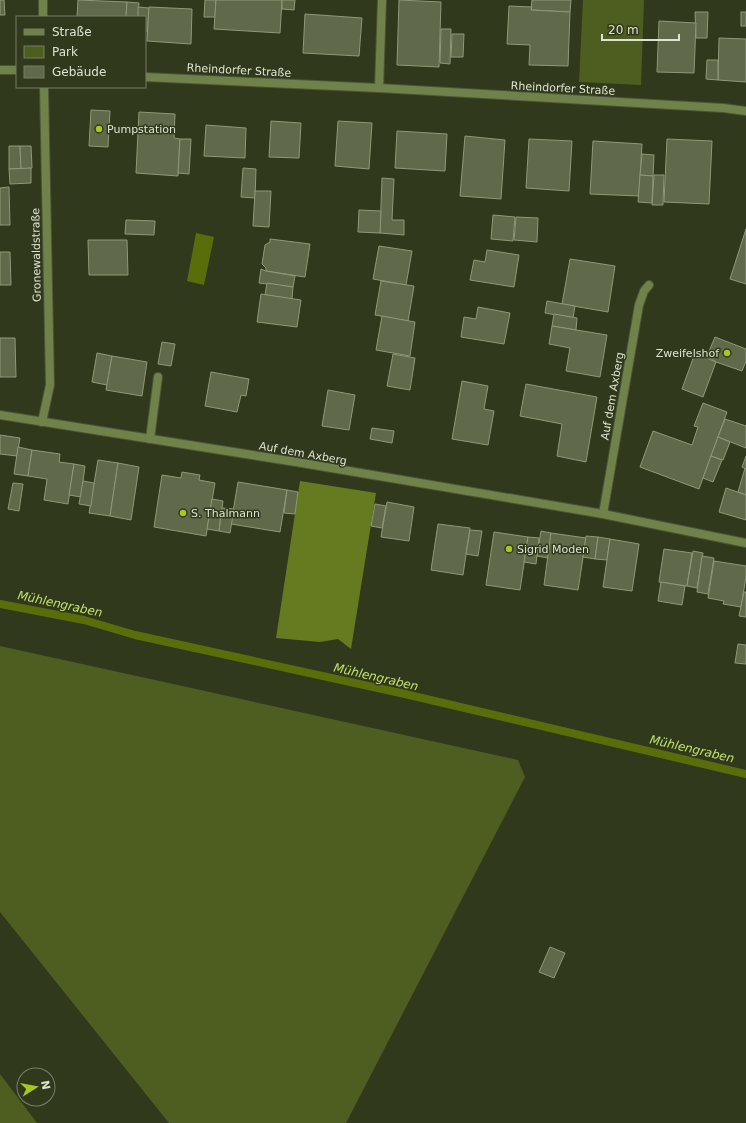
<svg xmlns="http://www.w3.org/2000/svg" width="746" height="1123" viewBox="0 0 746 1123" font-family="'DejaVu Sans',sans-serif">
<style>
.green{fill:#4e5e20}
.forest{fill:#667b20}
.water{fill:#596e0a}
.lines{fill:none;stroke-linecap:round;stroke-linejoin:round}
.stream{stroke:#596e0a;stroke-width:8}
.building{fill:#606a4a;stroke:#8f9978}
.lane-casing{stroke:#4d5439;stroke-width:10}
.street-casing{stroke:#4d5439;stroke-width:10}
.lane{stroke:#71814a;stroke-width:8}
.street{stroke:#71814a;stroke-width:8}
.poi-dot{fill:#a5c823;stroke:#31391c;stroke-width:1.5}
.labels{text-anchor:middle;stroke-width:3;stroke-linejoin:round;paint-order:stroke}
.street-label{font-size:11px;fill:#dde3d1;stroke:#31391c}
.poi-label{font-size:11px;fill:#dde3d1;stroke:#31391c;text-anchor:start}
.water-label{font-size:12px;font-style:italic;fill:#c1e06b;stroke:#31391c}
</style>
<rect width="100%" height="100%" fill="#31391c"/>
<g class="green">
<path d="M583 0H644L641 85 579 82Z"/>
<path d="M0 646 518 760 525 777 346 1123H169L0 912Z"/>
<path d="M0 1074 37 1123H0Z"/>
</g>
<path class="forest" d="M300 481 376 493 351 649 338 639 320 642 276 638Z"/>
<path class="water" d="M196 233 214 237 204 285 187 281Z"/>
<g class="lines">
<path class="stream" d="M0 604 84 620 135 635 405 694 746 774"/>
</g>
<g class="building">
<path d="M0 0H4L5 15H0Z"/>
<path d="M78 0 127 2 126 17H77Z"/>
<path d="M205 0H216L215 17H204Z"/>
<path d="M216 0H282L280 33 214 29Z"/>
<path d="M282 0H295L294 10 282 9Z"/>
<path d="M399 0 441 2 439 67 397 65Z"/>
<path d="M532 0H571L570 12 531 10Z"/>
<path d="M127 2 139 3 138 17H126Z"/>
<path d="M509 6 532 7 531 10 570 12 568 66 529 65 530 45 507 44Z"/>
<path d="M138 7 149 8 148 31H145V17H138Z"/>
<path d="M149 7 192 9 191 44 147 41Z"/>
<path d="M695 12H708L707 38H696Z"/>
<rect x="741" y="12" width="5" height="14"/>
<path d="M305 14 362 18 359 56 303 53Z"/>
<path d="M659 21 696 23 694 73 657 72Z"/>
<path d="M441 29H451L450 64 440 63Z"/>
<path d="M452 34H464L463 57H451Z"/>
<path d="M719 38 746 39V82L718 80Z"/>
<path d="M707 60H718V80L706 79Z"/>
<path d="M91 110 110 111 108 147 89 146Z"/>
<path d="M139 112 175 114 174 138 180 139 178 176 136 173Z"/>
<path d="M271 121 301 123 299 158 269 157Z"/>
<path d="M338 121 372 123 369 169 335 166Z"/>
<path d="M206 125 246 128 245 158 204 156Z"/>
<path d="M397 131 447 134 445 171 395 168Z"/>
<path d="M465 136 505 140 501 199 460 196Z"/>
<path d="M180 139H191L189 174 178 173Z"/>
<path d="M529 139 572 141 569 191 526 188Z"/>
<path d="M667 139 712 141 709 204 664 202Z"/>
<path d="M593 141 642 144 639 196 590 194Z"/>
<path d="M9 146H20L21 169H9Z"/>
<path d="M20 146H31L32 168 21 169Z"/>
<path d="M642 154 654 155 653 176 640 175Z"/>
<path d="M31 168V183L10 184 9 169Z"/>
<path d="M243 168 256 169 255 198 241 197Z"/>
<path d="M640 175 653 176 652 203 638 202Z"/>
<path d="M654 175H664L663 205H652Z"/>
<path d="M382 178 394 179 392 220H404V235L380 233Z"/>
<path d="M9 187 10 225H0V188Z"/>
<path d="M255 191H271L269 227 253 226Z"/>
<path d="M359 210 381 211 380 233 358 232Z"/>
<path d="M493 215 515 217 513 241 491 239Z"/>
<path d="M516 217 538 218 537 242 514 240Z"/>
<path d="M126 220 155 221 154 235 125 234Z"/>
<path d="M746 229V284L730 279Z"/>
<path d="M270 239 310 244 305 277 266 271V268L262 264 265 245 270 242Z"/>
<path d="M88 240H127L128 275H89Z"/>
<path d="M379 246 412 251 406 285 373 279Z"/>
<path d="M487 250 519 255 514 287 470 280 474 260 485 262Z"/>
<path d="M0 252H10L11 285H0Z"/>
<path d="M570 259 615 266 608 312 562 304Z"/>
<path d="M261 269 266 271 295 276 293 287 259 283Z"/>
<path d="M381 281 414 286 408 321 375 315Z"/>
<path d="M267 283 293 287 292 299 265 295Z"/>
<path d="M261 294 301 300 297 327 257 322Z"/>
<path d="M547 301 575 306 573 318 545 313Z"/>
<path d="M478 307 510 313 504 344 461 337 464 317 476 319Z"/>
<path d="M554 314 577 318 576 330 552 326Z"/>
<path d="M382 316 415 322 410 356 376 350Z"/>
<path d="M552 326 607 335 600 377 566 371 570 348 549 344Z"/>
<path d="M715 337 746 349V361L742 371 716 362 707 356Z"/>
<path d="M0 338H15L16 377H0Z"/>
<path d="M162 342 175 344 171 366 158 364Z"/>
<path d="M97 353 112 356 107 385 92 382Z"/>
<path d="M695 353 716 362 703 397 682 389Z"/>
<path d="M393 354 415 358 410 390 387 386Z"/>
<path d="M112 356 147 362 142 396 106 390Z"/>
<path d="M211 372 249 379 246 396 241 395 237 412 205 406Z"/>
<path d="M462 381 488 386 484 409 494 411 488 445 452 439Z"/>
<path d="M526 384 597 397 586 462 557 456 562 424 520 416Z"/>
<path d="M328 390 355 395 349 430 322 426Z"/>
<path d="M703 403 727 412 699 489 640 467 653 431 692 445 698 427 694 426Z"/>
<path d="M725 419 746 426V448L718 437Z"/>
<path d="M372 428 394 431 392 443 370 439Z"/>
<path d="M0 435 20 438 17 456 0 454Z"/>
<path d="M718 437 730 442 723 460 711 456Z"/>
<path d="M18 447 32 450 28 476 14 474Z"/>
<path d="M32 450 60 454 59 462 74 464 68 504 44 500 47 479 28 476Z"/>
<path d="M711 456 722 460 713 482 703 478Z"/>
<path d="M746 456V469L742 467Z"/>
<path d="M98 460 118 463 110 516 89 513Z"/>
<path d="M118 463 139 467 131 520 110 516Z"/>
<path d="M74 464 85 466 81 497 69 495Z"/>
<path d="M745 468 746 469V495L738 492Z"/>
<path d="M182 472 200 475 199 480 215 483 206 536 154 527 162 475 181 478Z"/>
<path d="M83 481 94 483 91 506 79 504Z"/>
<path d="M238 482 287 490 280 532 231 524Z"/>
<path d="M13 483 23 484 19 511 8 509Z"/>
<path d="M726 488 746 495V520L719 512Z"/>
<path d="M287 490 298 492 295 514 284 513Z"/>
<path d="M212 499 223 501 219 531 207 529Z"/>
<path d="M387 502 414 507 409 541 381 537Z"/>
<path d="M375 504 386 506 382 528 371 526Z"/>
<path d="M222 508 234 509 230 533 219 531Z"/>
<path d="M438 524 470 528 463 575 431 570Z"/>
<path d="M470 530 482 531 478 556 466 554Z"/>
<path d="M541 531 551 533 548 558 537 556Z"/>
<path d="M494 532 528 537 520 590 486 585Z"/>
<path d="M551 533 586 538 578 590 544 585Z"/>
<path d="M586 536 598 537 595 559 583 557Z"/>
<path d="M528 537 539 538 536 564 524 562Z"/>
<path d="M598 537 610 539 607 560 595 559Z"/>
<path d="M610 539 639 544 632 591 603 587Z"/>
<path d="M664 549 692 553 687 586 659 582Z"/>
<path d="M693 551 703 553 697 588 687 586Z"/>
<path d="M702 556 714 558 708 594 697 592Z"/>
<path d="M714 561 746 566V577L741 607 723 604 724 601 708 598Z"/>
<path d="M661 582 685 586 682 605 658 601Z"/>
<path d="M744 592H746V617L739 616Z"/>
<path d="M738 644 746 645V664L735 663Z"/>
<path d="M550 947 565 953 554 978 539 972Z"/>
</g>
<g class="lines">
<g class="lane-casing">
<g id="lane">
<path d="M150 439 158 377"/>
<path d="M603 514 639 305 644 291 649 285"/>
</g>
</g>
<g class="street-casing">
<g id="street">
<path d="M43 17V0"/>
<path d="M0 70H17"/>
<path d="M145 77 379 88 723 108 746 111"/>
<path d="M379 88 382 0"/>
<path d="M0 415 296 462 603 514 746 543"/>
<path d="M42 422 50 385 44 87"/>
</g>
</g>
<use href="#lane" class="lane"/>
<use href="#street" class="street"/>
</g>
<g class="poi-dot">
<circle cx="99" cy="129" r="4"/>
<circle cx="727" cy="353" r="4"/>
<circle cx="183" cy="513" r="4"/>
<circle cx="509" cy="549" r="4"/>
</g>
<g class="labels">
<g class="street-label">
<text transform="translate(239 70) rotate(3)" y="4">Rheindorfer Straße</text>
<text transform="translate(563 88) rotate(3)" y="4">Rheindorfer Straße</text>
<text transform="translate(36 255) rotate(-91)" y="4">Gronewaldstraße</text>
<text transform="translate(612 396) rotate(-80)" y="4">Auf dem Axberg</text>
<text transform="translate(303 453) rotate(10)" y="4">Auf dem Axberg</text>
</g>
<g class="poi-label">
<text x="107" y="133">Pumpstation</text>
<text x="719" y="357" text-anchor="end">Zweifelshof</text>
<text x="191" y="517">S. Thalmann</text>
<text x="517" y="553">Sigrid Moden</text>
</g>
<g class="water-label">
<text transform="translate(60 604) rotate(12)" y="4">Mühlengraben</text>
<text transform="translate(376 677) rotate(13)" y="4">Mühlengraben</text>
<text transform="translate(692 749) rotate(13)" y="4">Mühlengraben</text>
</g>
</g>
<rect x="16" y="16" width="130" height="72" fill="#31391c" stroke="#767d64"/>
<rect x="24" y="29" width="20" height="6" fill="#71814a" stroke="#767d64"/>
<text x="52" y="36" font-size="12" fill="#dde3d1">Straße</text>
<rect x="24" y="46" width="20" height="12" fill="#4e5e20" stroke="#767d64"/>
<text x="52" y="56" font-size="12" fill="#dde3d1">Park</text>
<rect x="24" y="66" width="20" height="12" fill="#606a4a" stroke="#767d64"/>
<text x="52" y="76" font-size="12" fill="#dde3d1">Gebäude</text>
<g transform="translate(36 1087) rotate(79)"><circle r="19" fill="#31391c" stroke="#767d64"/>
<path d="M0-3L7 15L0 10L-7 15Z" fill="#a5c823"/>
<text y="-6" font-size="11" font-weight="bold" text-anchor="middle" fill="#dde3d1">N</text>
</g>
<path d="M602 34v6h77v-6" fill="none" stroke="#dde3d1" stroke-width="2"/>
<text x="608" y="34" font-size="12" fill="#dde3d1" stroke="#31391c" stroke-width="3" paint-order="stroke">20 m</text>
</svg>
